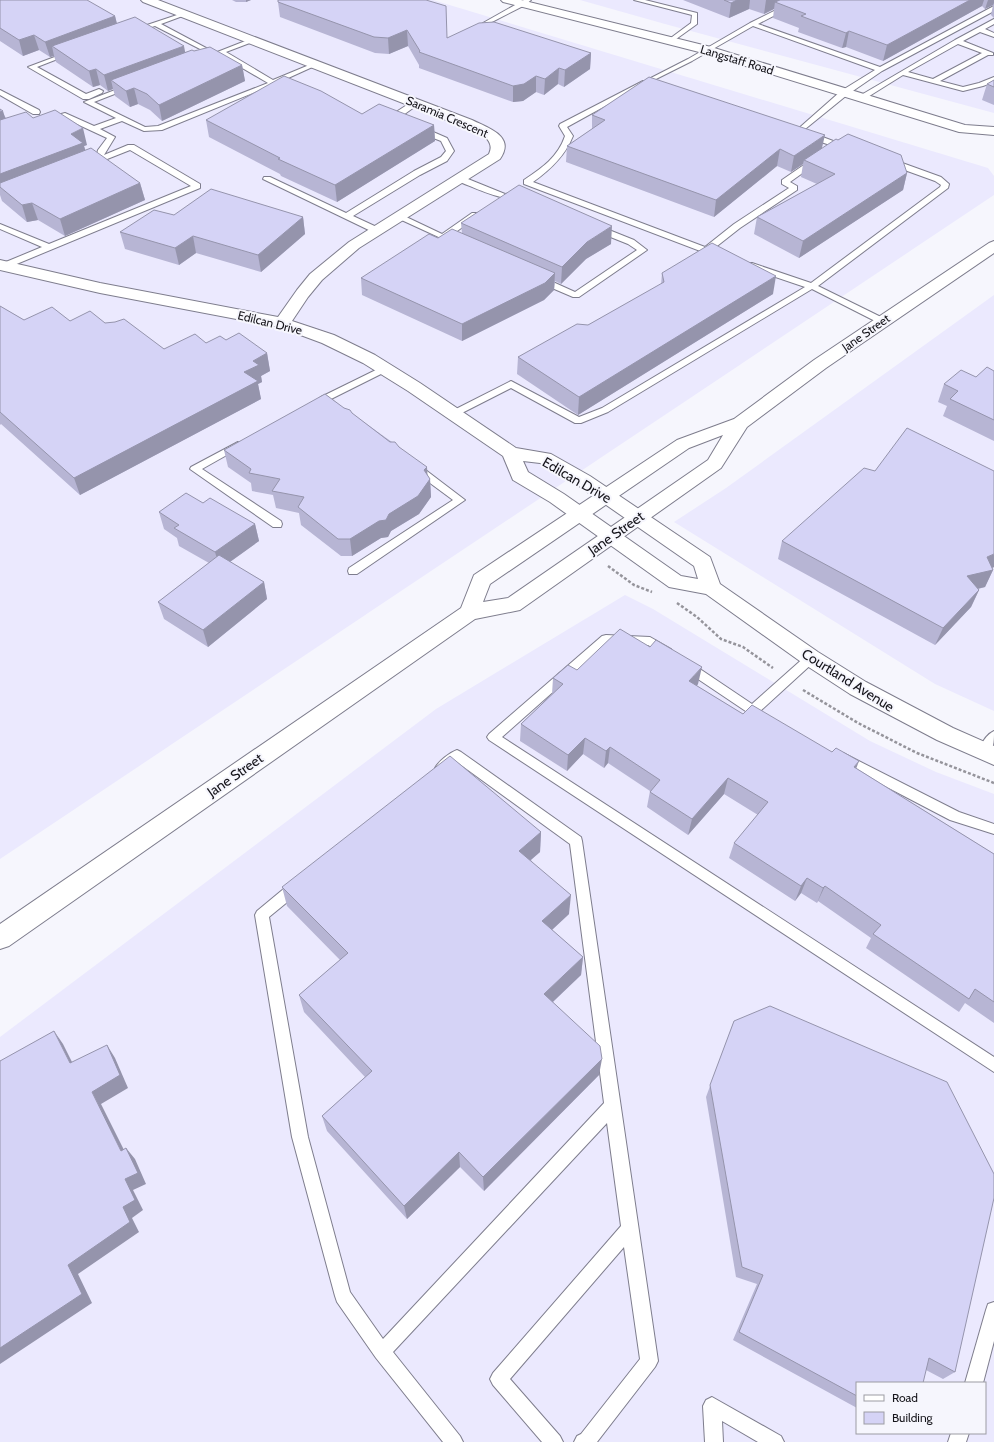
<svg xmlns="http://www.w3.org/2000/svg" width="994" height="1442" viewBox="0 0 994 1442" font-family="Cabin,sans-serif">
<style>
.built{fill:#ebe9fe;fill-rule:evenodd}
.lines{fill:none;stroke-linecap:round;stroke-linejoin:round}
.service-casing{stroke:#7e7d8d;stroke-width:2}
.minor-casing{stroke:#7e7d8d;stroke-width:2}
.tertiary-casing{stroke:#7e7d8d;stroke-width:2}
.secondary-casing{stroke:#7e7d8d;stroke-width:2}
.path{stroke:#95949b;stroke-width:2.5;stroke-dasharray:3 2;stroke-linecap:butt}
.service{fill:#fff;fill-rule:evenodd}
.minor{fill:#fff;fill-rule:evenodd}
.tertiary{fill:#fff;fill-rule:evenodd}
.secondary{fill:#fff;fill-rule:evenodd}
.wall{fill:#b7b5d4}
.shaded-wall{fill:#9594ac}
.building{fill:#d5d3f6;stroke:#9594ac}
.labels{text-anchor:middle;stroke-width:4;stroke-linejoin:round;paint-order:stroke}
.far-street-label{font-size:12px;fill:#16151b;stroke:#f6f6fd}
.street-label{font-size:14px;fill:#16151b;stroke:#f6f6fd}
</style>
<rect width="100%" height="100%" fill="#f6f6fd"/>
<g class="built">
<path d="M0 0H433L988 168 994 176V195L0 859Z"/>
<path d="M580 0H994V113L665 24Z"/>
<path d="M994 295V711L935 684 674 522 726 488Z"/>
<path d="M625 595 653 609 870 741 936 772 994 794V1442H0V1037L436 709ZM857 1383H985V1433H857Z"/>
</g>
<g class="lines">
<g class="service-casing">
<g id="service">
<path d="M524 0H531L525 5 488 24 483 23Z"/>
<path d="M634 0H645L697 13V24L672 42H668V40L691 23 692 15Z"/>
<path d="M796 0H804L758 24 880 67 992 7 994 6V11L882 71 847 95 799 134 784 128 788 126 798 129 841 91 875 70 753 26 692 61 652 81 647 80 688 59 750 23Z"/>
<path d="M183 13 188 14 161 24 208 49V51H204L155 26 135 32 132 30Z"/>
<path d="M994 19V24L985 29 994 33V37L980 32 963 41 993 53V55H988L940 81 963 87 979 83 994 77V82L983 86 963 91 903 75 863 100H857L856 98 955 40ZM958 44 982 53 933 79 908 72Z"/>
<path d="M253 38 256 40 255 41 226 52 273 80 314 63 319 64 275 84 162 130 144 131 122 121 100 129 115 137 104 155 128 145H134L200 184V188L7 268H1V264L42 247 0 229V224L49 244 191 186 130 150 92 165H86V161L96 158 98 150 107 138 64 118 49 122H46V118L65 113 94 126 116 118 84 102 128 85 132 87 130 88 94 102 145 127 158 126 268 83 220 55 205 60 202 58Z"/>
<path d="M68 52 73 53 37 67 86 94 99 89 103 91 102 93 89 99H83L28 67Z"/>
<path d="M643 81 647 83 645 84 567 127 573 136C565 156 550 170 533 182L705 247 734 224 789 188 782 184V180L811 160H814L818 162 790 182 797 186V190L740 228 712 250 720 254 716 257 524 184V180C542 168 558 157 565 136L559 126 560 124Z"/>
<path d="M0 90 39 110 40 112 39 114H33L0 95Z"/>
<path d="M413 101H416L420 103 399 118 402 120 401 122 390 120V116Z"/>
<path d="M418 128H424L447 138 454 151 447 161 420 175 353 216 381 229V233H375L263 179 264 177H270L346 213 414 171 441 157 446 151 441 141 418 132Z"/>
<path d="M806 133H812L849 147 845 149H842L806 137Z"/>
<path d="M888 160H894L941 177 949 184 948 188 818 286 885 319 886 321 885 323H879L812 289 608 412 581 423H575L511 388 456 416 453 417 448 414 450 412 511 381 579 417 602 408 805 287 746 267 745 265 746 263H752L811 283 940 187 941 185 935 181 888 164Z"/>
<path d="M457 177H463L505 194 518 193 522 195C509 206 472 186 457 181Z"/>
<path d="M472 213H478L479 215 449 237 460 243 459 245H456L395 217 399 215H402L442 234Z"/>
<path d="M593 226H599L634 240 647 250 579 297H573L538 282 537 280 538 278H544L575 292 637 250 628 244 593 230Z"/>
<path d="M384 366 387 367 389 369 387 371 331 399 338 406 336 408H330L319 399 321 397Z"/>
<path d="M238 442 243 445 241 447 202 469 281 521 282 524 281 527H273L190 469 191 467Z"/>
<path d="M415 464 419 465 465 500 357 574H349L348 571 349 568 453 500 411 469 410 467Z"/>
<path d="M606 635 650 637 671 649 673 652 671 655 667 656 648 645 608 643 502 737 994 1057V1072L489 740 487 737 489 734 602 636Z"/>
<path d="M811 654 815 655 817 658 815 661 757 714 753 716 683 669 681 666 683 663 687 662 691 663 752 704 807 655Z"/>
<path d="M994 731C994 741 994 759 980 754L978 751C981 744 987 734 994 731Z"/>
<path d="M457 750 461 752 581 837 582 841 658 1361 655 1367 597 1442H574L577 1436 581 1434 640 1359 624 1247 510 1379 560 1436 563 1442H542L493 1385 490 1379 493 1373 621 1226 607 1123 393 1352 460 1436 463 1442H443L376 1358 337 1302 335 1296 292 1137 255 915 257 911 292 882 297 880 302 882 304 886 302 890 269 917 308 1137 350 1292 383 1339 604 1103 570 844 457 762C451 767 445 774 437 772L435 768C439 761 449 753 457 750Z"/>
<path d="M843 753 959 812 994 824V834L950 820 839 762 837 758 839 754Z"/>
<path d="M994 1302V1341L983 1383H965L986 1310 988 1304Z"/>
<path d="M712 1397 781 1436 784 1442H758L722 1421 723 1442H705L703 1406 706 1400Z"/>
<path d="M951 1433H969L966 1442H948Z"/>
</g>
</g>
<g class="minor-casing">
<path id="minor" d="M141 0H158L472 120C488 128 516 136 500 159L359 248 322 280 308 297 292 321 334 335 375 355 420 383 516 448 551 454 590 476 710 557 720 584 818 652 866 682 953 728 994 746V765L937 740 850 694 804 664 706 594 669 587 550 502 513 480 503 456 408 391 363 363 322 343 279 327 100 293 0 270V260L100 283 278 317 297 290 310 274 349 242 489 154C497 137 474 131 462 126L143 2ZM523 461 540 463 576 484 694 566 698 579 681 576 564 494 528 472Z"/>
</g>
<g class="tertiary-casing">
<path id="tertiary" d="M501 0H521L711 47 965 125 994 127V135L959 132 703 53 503 2Z"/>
</g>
<g class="secondary-casing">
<path id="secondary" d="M994 241V253L826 368 747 427 721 468 520 610 475 619 9 946 0 949V924L461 608 474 575 677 440 734 419 814 360 989 243ZM723 435 708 460 508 598 483 602 490 584 689 448Z"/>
</g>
<g class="path">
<path d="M608 566 634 585 652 592"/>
<path d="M677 603 697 617 721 639 743 647 773 668"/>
<path d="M803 690 858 723 917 753 994 783"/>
</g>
<use href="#service" class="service"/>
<use href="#minor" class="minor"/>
<use href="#tertiary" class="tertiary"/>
<use href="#secondary" class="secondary"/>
</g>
<g class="wall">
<path d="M0 0 115 16 117 24 185 52 194 51 242 65 245 81 162 121 150 110 138 104 130 107 115 96 113 89 108 91 100 85 93 87 56 62 54 56 50 57 39 50 23 56 0 41Z"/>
<path d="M232 0H251L246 2H236Z"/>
<path d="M683 0H994V18L991 15 993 5 985 9 982 6 883 61 846 47 842 48 798 32 799 28 773 18 774 9 764 14 749 9 729 18Z"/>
<path d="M278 2 447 38 591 53 590 69 564 87 558 84 544 95 536 92 523 101 513 102 419 68V65L408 46 389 54 375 53 280 17Z"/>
<path d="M994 80V105L982 100 987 84Z"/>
<path d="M0 109 6 118H33L87 145 84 146 85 150 140 183 145 200 65 236 38 220 27 222 2 201 0 195Z"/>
<path d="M362 114 434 125 435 141 337 202 281 176 280 174 209 137 206 120Z"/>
<path d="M592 115 822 148 907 173 903 190 799 258 754 234 757 217 817 184 801 177 803 164 791 172 777 166 714 217 566 162 567 146 592 129Z"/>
<path d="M174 215 303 217 305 234 261 272 196 253 179 265 125 249 120 232Z"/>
<path d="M461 223 611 244 586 259 561 284 555 281 554 290 544 300 462 341 362 295 361 278 438 238 462 233Z"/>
<path d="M662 273 773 294 578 415 517 374 518 357 588 325 661 285Z"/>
<path d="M0 306 24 320 70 321 105 323 164 349 226 340 267 353 270 371 261 376 262 382 258 384 261 399 80 495 1 424 0 425Z"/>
<path d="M994 371V441L943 416 947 406 938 402 944 384 976 377Z"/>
<path d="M344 408 399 447 428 476 430 479 431 497 419 514 391 531 388 537 381 538 352 556H341L301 525 299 513 276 508 273 495 252 491 251 483 228 467 224 450Z"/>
<path d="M203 503 255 524 259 541 230 562 264 582 267 599 208 647 164 619 158 602 209 563 179 546 177 538 164 529 159 512Z"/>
<path d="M782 541 994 567 992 568 993 570 985 587 978 589 979 590 971 607 935 645 778 559Z"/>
<path d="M650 647 698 684 697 686 743 714 856 768 994 854V1023L965 1003 959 1012 866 948 871 938 818 901 817 903 801 893 795 901 729 858 734 843 758 815 724 794 688 835 647 807 650 791 608 763 604 768 583 754 567 771 520 741 521 724 552 694 553 678Z"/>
<path d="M541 832 540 852 531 860 569 914 552 930 583 957 581 975 553 1002 599 1075 484 1191 460 1167 407 1219 327 1131 322 1116 365 1077 304 1012 299 995 340 960 287 906 282 887Z"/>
<path d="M734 1021 955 1372 943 1379 926 1370 857 1383V1408L733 1340 757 1284 736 1277 706 1097Z"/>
</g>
<g class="shaded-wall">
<path d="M246 0H251L246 2Z"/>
<path d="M737 0H750L749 9 729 18 731 3Z"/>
<path d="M766 0H793L775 2 774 9 764 14Z"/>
<path d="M970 0H984L982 6 883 61 887 45Z"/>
<path d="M988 0H994V3L993 5 985 9Z"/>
<path d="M115 16 119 32 52 46 54 56 50 57 45 42Z"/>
<path d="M407 30 408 46 389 54 388 38Z"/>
<path d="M849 31 846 47 842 48 846 33Z"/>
<path d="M34 35 39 50 23 56 19 40Z"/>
<path d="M184 46 187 62 111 80 113 89 108 91 104 75Z"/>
<path d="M591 53 590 69 564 87 565 70Z"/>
<path d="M242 65 245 81 162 121 159 105Z"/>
<path d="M559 68 558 84 544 95 545 79Z"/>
<path d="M96 69 100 85 93 87 89 71Z"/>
<path d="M536 76V92L523 101 513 102V86Z"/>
<path d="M134 88 138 104 130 107 126 91Z"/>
<path d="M3 111 8 127 0 131V112Z"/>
<path d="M434 125 435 141 337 202 335 185Z"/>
<path d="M83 128 87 145 84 146 88 159 0 187V174L71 134Z"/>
<path d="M825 135 821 152 804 160 803 164 791 172 794 156Z"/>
<path d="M780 149 777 166 714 217 716 200Z"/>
<path d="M907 173 903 190 799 258 803 241Z"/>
<path d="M140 183 145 200 65 236 60 219Z"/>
<path d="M32 203 38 220 27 222 22 205Z"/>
<path d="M303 217 305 234 261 272 258 255Z"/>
<path d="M612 226 611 244 586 259 561 284 562 267 587 242Z"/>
<path d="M193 236 196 253 179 265 175 248Z"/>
<path d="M555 273 554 290 544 300 462 341V324Z"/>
<path d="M776 276 773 294 578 415 579 397Z"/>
<path d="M267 353 270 371 261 376 262 382 258 384 261 399 80 495 74 478 244 372 253 361Z"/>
<path d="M427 467 428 482 430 479 431 497 419 514 391 531 388 537 381 538 352 556 350 539 389 514 424 470Z"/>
<path d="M255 524 259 541 220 569 215 552Z"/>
<path d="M994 554V567L983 572 993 570 985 587 959 593 967 576 987 557Z"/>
<path d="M264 582 267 599 208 647 203 630Z"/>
<path d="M979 590 971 607 935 645 943 628Z"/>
<path d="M702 667 698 684 685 698 689 681Z"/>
<path d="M585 738 583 754 567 771 568 755Z"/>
<path d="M610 747 608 763 604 768 606 751Z"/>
<path d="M859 761 853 777 854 767Z"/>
<path d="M728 778 724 794 688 835 692 819Z"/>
<path d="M541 832 540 852 519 870V851Z"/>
<path d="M807 878 801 893 795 901 801 886Z"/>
<path d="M825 886 818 901 817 903 823 888Z"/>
<path d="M571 895 569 914 541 940 542 921Z"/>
<path d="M583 957 581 975 542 1012 544 994Z"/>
<path d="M54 1031 63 1044 79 1076 70 1063Z"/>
<path d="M107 1045 115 1058 128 1088 101 1104 130 1162 121 1151 92 1092Z"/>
<path d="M602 1059 599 1075 484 1191 483 1177Z"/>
<path d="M126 1148 135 1159 146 1184 133 1190 143 1210 132 1218 139 1232 78 1274 92 1303 0 1364V1348L68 1265 123 1207Z"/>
<path d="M459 1152 460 1167 407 1219 404 1206Z"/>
</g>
<g class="building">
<path d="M0 0H87L115 16 45 42 34 35 19 40 0 28Z"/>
<path d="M278 0H426L446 6 447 38 479 23 494 22 591 53 565 70 559 68 545 79 536 76 524 84 513 86 419 52 420 51 407 30 388 38 374 37 278 2Z"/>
<path d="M724 0H737L731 3Z"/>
<path d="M780 0H970L887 45 849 31 846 33 801 16 806 14 775 2Z"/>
<path d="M135 17 184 46 104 75 96 69 89 71 52 46Z"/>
<path d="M210 47 242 65 159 105 147 94 134 88 126 91 111 80 192 50 194 51Z"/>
<path d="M284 76 321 91 362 114 379 104 434 125 335 185 278 159 280 158 206 120Z"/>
<path d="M649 77 825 135 794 156 780 149 716 200 567 146 605 120 592 115Z"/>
<path d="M994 80V87L987 84Z"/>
<path d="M0 109 3 111 0 112Z"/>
<path d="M55 110 83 128 71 134 83 143 0 174V120L26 112 33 118Z"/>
<path d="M848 134 901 155 907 173 803 241 757 217 835 174 804 160 836 139 838 140Z"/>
<path d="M91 148 140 183 60 219 32 203 22 205 0 187V183Z"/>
<path d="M519 185 612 226 587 242 562 267 461 223Z"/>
<path d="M211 189 303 217 258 255 193 236 175 248 120 232 154 210 174 215Z"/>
<path d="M452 229 555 273 545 283 462 324 361 278 429 234 438 238Z"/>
<path d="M712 243 776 276 579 397 518 357 577 324 588 325 664 282 662 273Z"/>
<path d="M0 306 24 320 52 307 70 321 90 311 105 323 115 322 124 319 164 349 195 334 206 343 220 336 226 340 239 333 267 353 253 361 259 365 244 372 258 381 74 478 0 412Z"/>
<path d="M987 367 994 371V420L950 399 958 391 944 384 961 370 976 377Z"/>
<path d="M325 394 344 408 350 410 352 413 390 442H395L399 447 427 467 424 470 430 479 418 496 389 514 386 520 379 521 350 539H338L298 507 304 497 272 491 280 479 249 473 251 469 224 450Z"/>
<path d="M907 428 994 471V554L987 557 993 570 967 576 979 590 943 628 782 541 864 468 875 471Z"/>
<path d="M186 493 203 503 210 498 255 524 215 552 174 528 179 525 159 512Z"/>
<path d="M219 555 264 582 203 630 158 602Z"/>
<path d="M620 629 650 647 656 640 702 667 689 681 743 714 752 705 832 752 836 748 859 761 854 767 994 854V1002L975 989 969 999 873 934 881 925 825 886 823 888 807 878 801 886 734 843 768 802 728 778 692 819 650 792 660 780 610 747 606 751 585 738 568 755 521 724 563 684 553 678 568 665 577 670Z"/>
<path d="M450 756 541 832 519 851 571 895 542 921 583 957 544 994 600 1046 602 1059 483 1177 459 1152 404 1206 322 1116 372 1071 299 995 348 953 282 887Z"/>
<path d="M770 1006 947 1082 994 1174V1198L955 1372 929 1358 923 1383H857V1396L739 1332 763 1275 742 1267 710 1085 734 1021Z"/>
<path d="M54 1031 70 1063 107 1045 120 1075 92 1092 121 1151 126 1148 138 1173 125 1179 135 1200 123 1207 130 1222 68 1265 82 1294 0 1348V1061Z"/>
</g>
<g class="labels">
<g class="far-street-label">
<text transform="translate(737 60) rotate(17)" y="4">Langstaff Road</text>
<text transform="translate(447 117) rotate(23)" y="4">Saramia Crescent</text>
<text transform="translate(270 323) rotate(14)" y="4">Edilcan Drive</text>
<text transform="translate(866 333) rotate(-35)" y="4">Jane Street</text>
</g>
<g class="street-label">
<text transform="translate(577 480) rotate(30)" y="5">Edilcan Drive</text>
<text transform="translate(616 533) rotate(-35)" y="5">Jane Street</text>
<text transform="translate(848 680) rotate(32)" y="5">Courtland Avenue</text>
<text transform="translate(235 775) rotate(-35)" y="5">Jane Street</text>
</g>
</g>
<rect x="856" y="1382" width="130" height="52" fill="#f6f6fd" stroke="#9c9ca3"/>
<rect x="864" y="1395" width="20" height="6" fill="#ffffff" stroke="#9c9ca3"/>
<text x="892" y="1402" font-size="12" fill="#16151b">Road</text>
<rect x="864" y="1412" width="20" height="12" fill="#d5d3f6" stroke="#9c9ca3"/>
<text x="892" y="1422" font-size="12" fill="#16151b">Building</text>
</svg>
